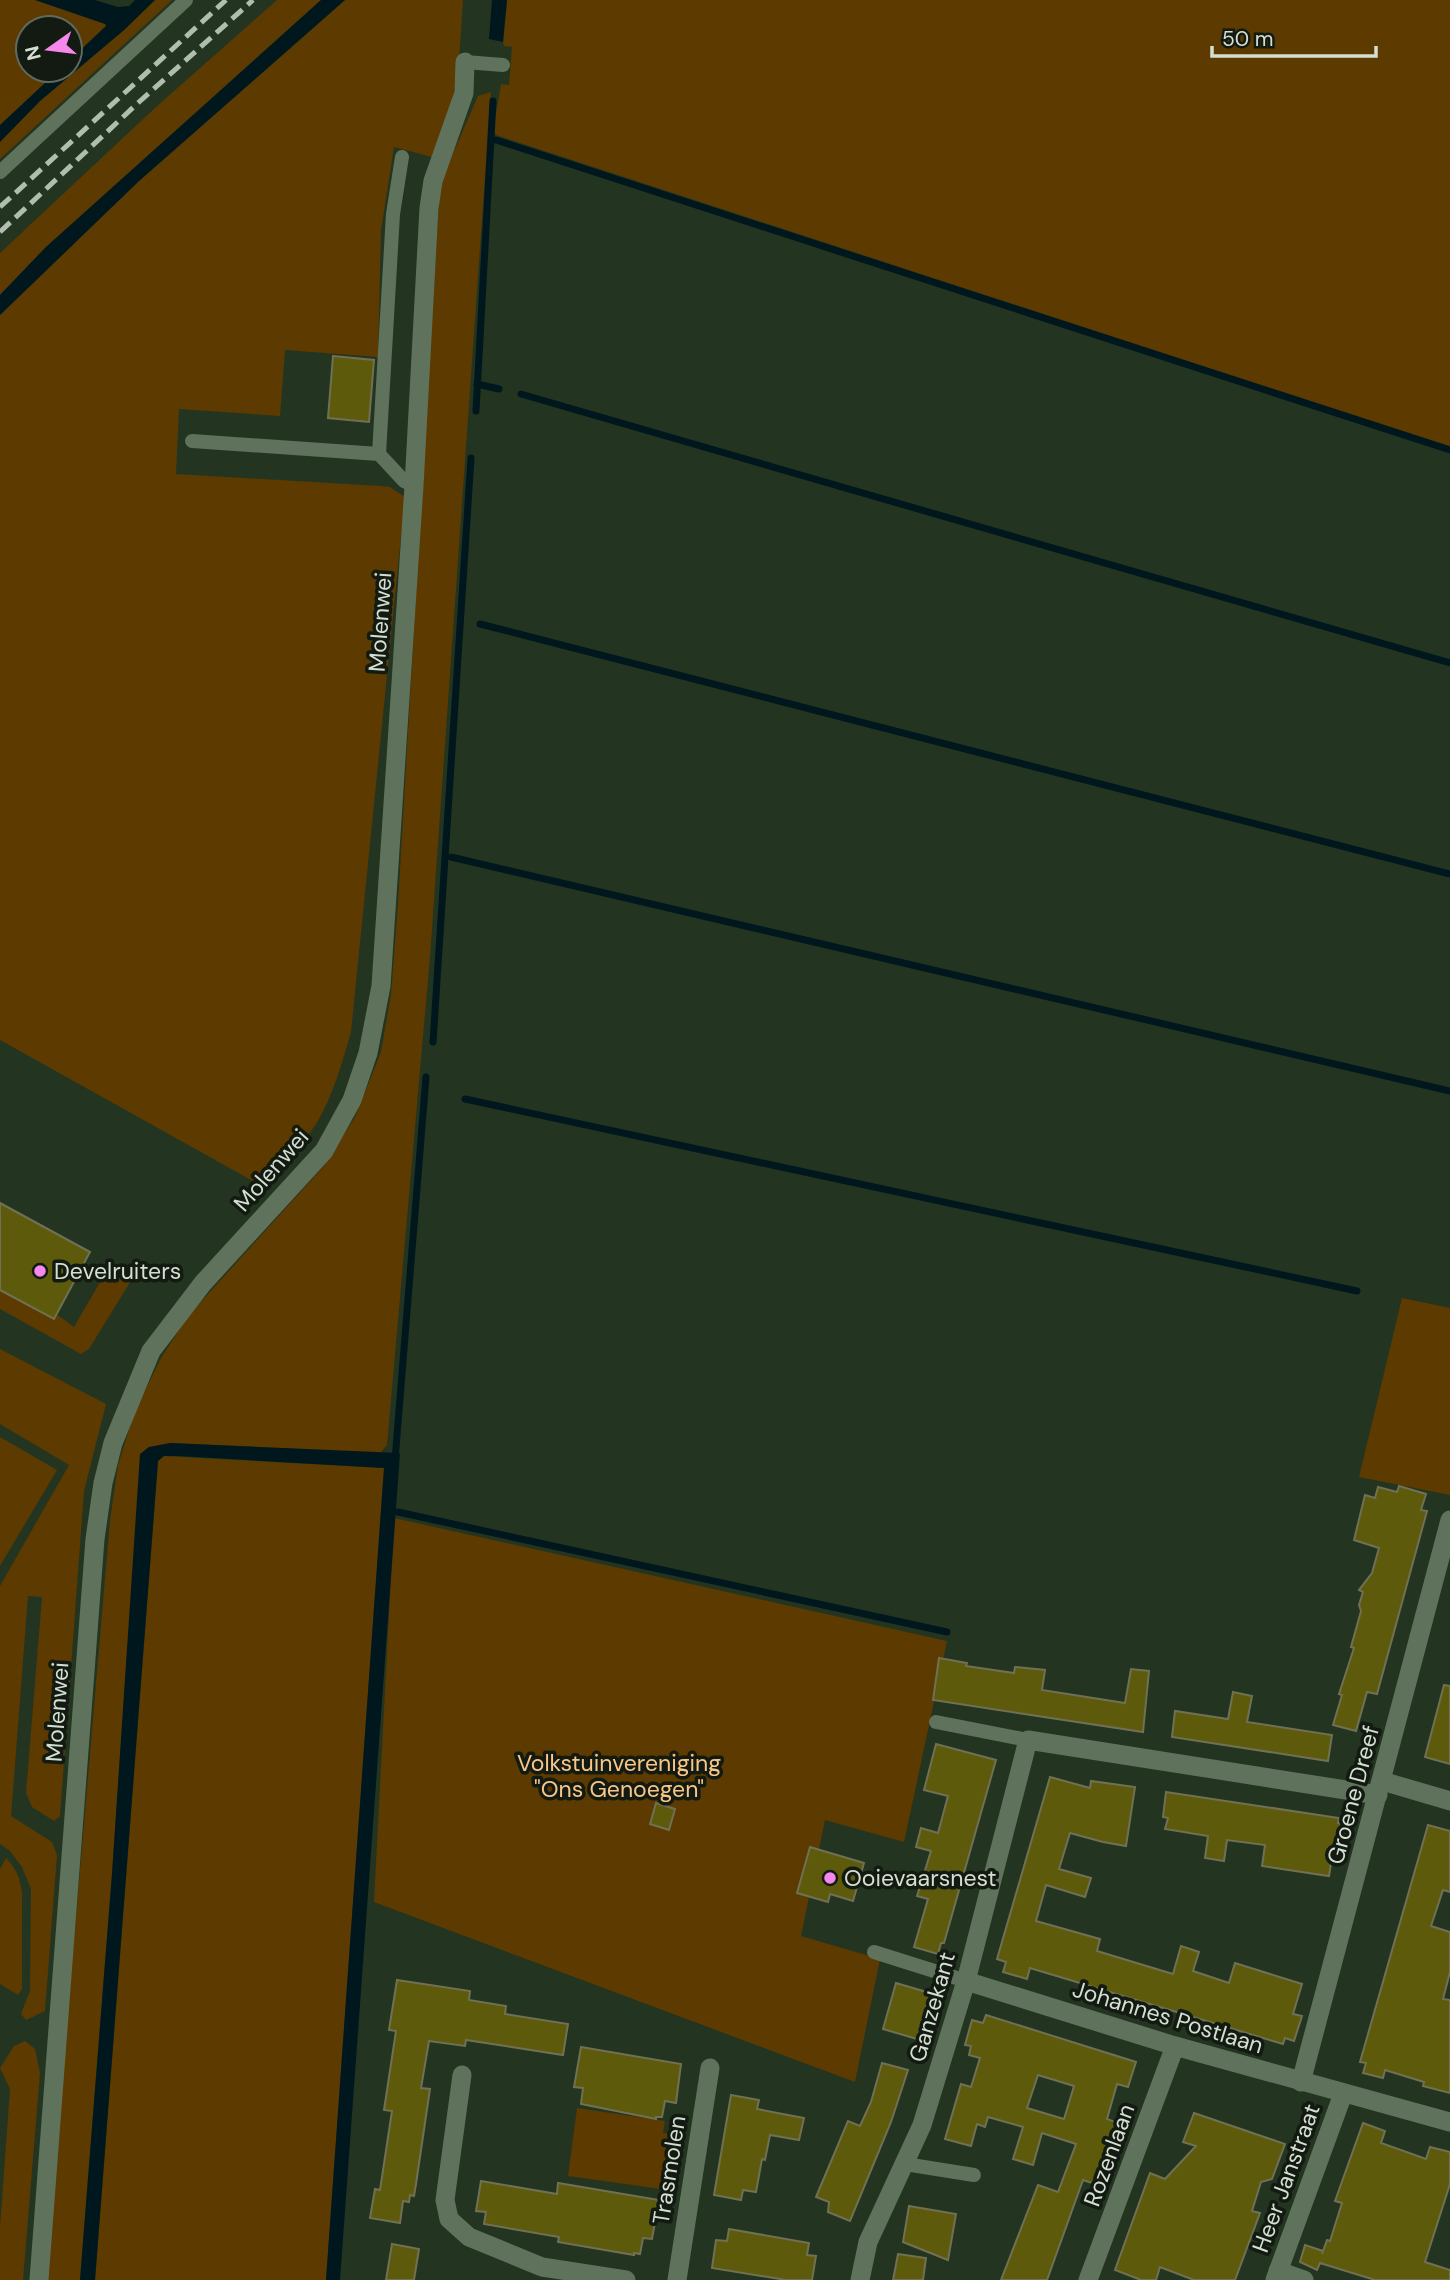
<svg xmlns="http://www.w3.org/2000/svg" width="1450" height="2280" viewBox="0 0 1450 2280" font-family="'DM Sans',sans-serif">
<style>
.green{fill:#5c3a00}
.water{fill:#00181d}
.lines{fill:none;stroke-linecap:round;stroke-linejoin:round}
.stream{stroke:#00181d;stroke-width:7}
.building{fill:#5d5a0c;stroke:#707054;stroke-width:2;fill-rule:evenodd}
.service{stroke:#5f735c;stroke-width:14}
.minor{stroke:#5f735c;stroke-width:19}
.rail{stroke:#b1beaf;stroke-width:5;stroke-dasharray:14 7;stroke-linecap:butt}
.poi-dot{fill:#f688ed;stroke:#121a11;stroke-width:2.5}
.labels{text-anchor:middle;stroke-width:7;stroke-linejoin:round;paint-order:stroke}
.street-label{font-size:23px;fill:#d4dfd2;stroke:#121a11}
.poi-label{font-size:23px;fill:#d4dfd2;stroke:#121a11;text-anchor:start}
.park-label{font-size:23px;fill:#f8c687;stroke:#121a11}
</style>
<rect width="100%" height="100%" fill="#233520"/>
<g class="green">
<path d="M0 0H35L106 24V26L70 60V28H28V70H59L0 125Z"/>
<path d="M155 0H172L0 159V142L40 101 124 30Z"/>
<path d="M277 0H321L46 247 0 295V253L156 107Z"/>
<path d="M345 0H463L458 77 446 121 432 157 394 147 381 230 378 357 285 350 280 416 179 409 176 474 381 486 390 487 405 497 351 1032C342 1063 333 1096 316 1124 301 1147 282 1166 262 1186L0 1040V315L139 181Z"/>
<path d="M507 0H1450V447L496 135 493 131 501 84 509 85 512 47 504 46 503 42Z"/>
<path d="M491 92 430 957 387 1445 380 1453 170 1443 141 1455 112 1874 80 2280H45L110 1520 118 1465 135 1411 161 1358 188 1316 324 1166 355 1117 381 1052 391 994 398 904 440 183 478 96Z"/>
<path d="M0 1208 48 1308 74 1327 111 1263 140 1266 89 1349 81 1354 0 1309Z"/>
<path d="M1402 1298 1450 1308V1495L1359 1477Z"/>
<path d="M0 1349 106 1404 84 1491 60 1816 54 1821 32 1807 26 1793 42 1597 28 1596 11 1816 52 1842 57 1855 45 2011 26 2020 21 2014 30 1991 31 1889 22 1867 10 1851 0 1844V1586L69 1465 0 1424Z"/>
<path d="M0 1437 57 1470 0 1566Z"/>
<path d="M164 1456 384 1468 326 2280H95L158 1461Z"/>
<path d="M394 1518 947 1641 904 1842 825 1820 801 1936 880 1959 855 2082 374 1902Z"/>
<path d="M6 1858C17 1869 20 1879 22 1893V1989L18 1995 0 1984V1869Z"/>
<path d="M25 2041 35 2049 40 2073 23 2280H0V2227L10 2089 0 2068 14 2046Z"/>
<path d="M577 2108 665 2121 663 2133 669 2134 661 2189 568 2176Z"/>
</g>
<g class="water">
<path d="M35 0H95L118 7 129 6 135 0H155L124 30 40 101 0 142V125L59 70H70V60L106 26 105 24Z"/>
<path d="M321 0H345L139 181 0 315V295L46 247Z"/>
<path d="M492 0H507L503 42 489 39Z"/>
<path d="M170 1443 400 1453 340 2280H326L384 1468 177 1456H164L158 1461 95 2280H80L112 1874 140 1454 149 1447Z"/>
</g>
<g class="lines">
<g class="stream">
<path d="M496 140 1450 450"/>
<path d="M477 384 499 389"/>
<path d="M521 394 1450 663"/>
<path d="M476 411 493 101"/>
<path d="M480 624 1450 874"/>
<path d="M451 857 1450 1091"/>
<path d="M433 1042 471 458"/>
<path d="M465 1099 1357 1291"/>
<path d="M395 1460 426 1077"/>
<path d="M398 1512 947 1632"/>
</g>
</g>
<g class="building">
<path d="M333 356 374 360 369 422 328 418Z"/>
<path d="M0 1203 90 1252 54 1319 0 1290Z"/>
<path d="M1399 1486 1426 1494 1421 1510 1427 1511 1377 1694 1367 1692 1356 1731 1333 1725 1342 1695 1339 1694 1354 1648 1351 1647 1361 1611 1359 1605 1363 1592 1359 1590 1372 1573 1379 1548 1354 1540 1365 1495 1375 1498 1378 1487 1397 1492Z"/>
<path d="M939 1658 967 1663 966 1666 1014 1673 1015 1667 1045 1670 1042 1690 1125 1703 1131 1669 1149 1671 1143 1732 933 1700Z"/>
<path d="M1444 1685 1450 1686V1764L1425 1757Z"/>
<path d="M1233 1692 1252 1696 1247 1722 1332 1735 1328 1761 1172 1737 1175 1711 1228 1719Z"/>
<path d="M936 1744 996 1760 944 1943H941L938 1954 914 1947 928 1899 917 1896 931 1851 916 1847 921 1828 938 1833 948 1796 924 1790Z"/>
<path d="M1050 1777 1090 1788 1091 1781 1135 1787 1126 1846 1103 1842 1070 1833 1059 1869 1091 1878 1085 1897 1046 1885 1036 1921 1100 1939 1097 1951 1173 1974 1181 1946 1199 1952 1193 1971 1229 1983 1235 1963 1302 1984 1293 2014 1302 2016 1294 2041 1285 2038 1283 2044 1030 1968 1027 1979 1003 1972 1006 1962 997 1959Z"/>
<path d="M1166 1792 1339 1818 1338 1823 1348 1825 1344 1845 1334 1844 1329 1876 1262 1866 1265 1845 1227 1840 1224 1861 1205 1858 1208 1836 1165 1829 1168 1818 1163 1817Z"/>
<path d="M656 1803 675 1809 669 1830 650 1824Z"/>
<path d="M1428 1825 1450 1831V1892L1443 1890 1431 1926 1450 1932V1972L1443 1999 1450 2000V2093L1423 2086 1424 2082 1385 2070 1383 2078 1363 2073 1366 2063 1360 2062Z"/>
<path d="M810 1847 864 1863 853 1901 830 1894 828 1902 797 1893Z"/>
<path d="M397 1980 470 1991 469 2000 506 2006 505 2014 568 2024 563 2055 466 2040 465 2046 429 2041 421 2088 430 2089 416 2184 414 2196 410 2195 409 2202 403 2201 400 2223 370 2218 375 2189 380 2190 392 2111 384 2110 396 2031 389 2030Z"/>
<path d="M896 1983 930 1993 917 2039 883 2029Z"/>
<path d="M986 2015 1136 2062 1128 2087 1117 2084 1107 2119 1123 2125 1101 2186 1083 2180 1047 2280H1001L1038 2185 1058 2192 1076 2144 1042 2133 1033 2165 1013 2159 1023 2127 988 2117 985 2127 977 2124 971 2146 945 2139 961 2084 971 2087 980 2058 969 2055 971 2046 965 2045 972 2020 983 2023ZM1038 2075 1074 2086 1064 2119 1027 2108Z"/>
<path d="M581 2047 681 2064 676 2103 665 2101 662 2117H656V2119L581 2104 583 2088 574 2087Z"/>
<path d="M882 2063 908 2070 891 2122 850 2221 828 2212 829 2202 816 2197 848 2121 860 2126 871 2102Z"/>
<path d="M731 2095 759 2100 757 2109 804 2118 799 2140 770 2135 765 2160 762 2159 756 2192 743 2190 741 2200 714 2195Z"/>
<path d="M1194 2113 1285 2144 1272 2179 1261 2182 1252 2211 1260 2213 1235 2280H1194L1160 2267 1156 2280H1141L1115 2270 1150 2173 1165 2179 1196 2146 1183 2142Z"/>
<path d="M1363 2123 1385 2131 1381 2143 1426 2159 1430 2147 1450 2152V2184L1425 2262 1450 2270V2280H1375L1320 2263 1317 2270 1300 2262 1305 2245 1323 2251 1322 2254 1327 2240 1330 2241 1342 2203 1335 2201Z"/>
<path d="M481 2181 557 2194 558 2183 659 2200 652 2239 643 2238 640 2254 634 2253V2255L558 2242 559 2237 484 2224 486 2212 476 2211Z"/>
<path d="M909 2206 956 2214 948 2260 903 2242Z"/>
<path d="M729 2229 809 2243 807 2255 816 2256 812 2280H786L712 2268 716 2240 727 2241Z"/>
<path d="M392 2244 419 2249 414 2280H386Z"/>
<path d="M898 2254 926 2258 923 2280H893Z"/>
</g>
<g class="lines">
<g class="service">
<path d="M465 62 503 65"/>
<path d="M0 172 186 0"/>
<path d="M192 441 379 454 404 481 414 486"/>
<path d="M379 454 393 214 402 157"/>
<path d="M936 1722 1028 1740"/>
<path d="M874 1952 966 1981"/>
<path d="M905 2164 974 2175"/>
</g>
<g class="minor">
<path d="M1382 1781 1450 1801"/>
<path d="M966 1981 1175 2046 1450 2122"/>
<path d="M462 2075 445 2200 449 2219 469 2237 542 2267 626 2280"/>
<path d="M1301 2082 1450 1520"/>
<path d="M1278 2271 1304 2280"/>
<path d="M39 2280 95 1539 103 1483 113 1443 151 1351 203 1283 324 1151 352 1100 368 1053 381 986 414 486 429 208 433 181 464 93 465 62"/>
<path d="M677 2280 710 2068"/>
<path d="M860 2280 868 2242 922 2125 966 1981 1028 1740 1378 1795"/>
<path d="M1088 2280 1175 2046"/>
<path d="M1275 2280 1343 2094"/>
</g>
<g class="rail">
<path d="M0 207 226 0"/>
<path d="M0 232 139 102 253 0"/>
</g>
</g>
<g class="poi-dot">
<circle cx="40" cy="1271" r="7"/>
<circle cx="830" cy="1878" r="7"/>
</g>
<g class="labels">
<g class="street-label">
<text transform="translate(380 622) rotate(-86)" y="8">Molenwei</text>
<text transform="translate(271 1170) rotate(-49)" y="8">Molenwei</text>
<text transform="translate(57 1712) rotate(-86)" y="8">Molenwei</text>
<text transform="translate(1353 1795) rotate(-75)" y="8">Groene Dreef</text>
<text transform="translate(932 2007) rotate(-74)" y="8">Ganzekant</text>
<text transform="translate(1168 2017) rotate(17)" y="8">Johannes Postlaan</text>
<text transform="translate(1109 2155) rotate(-70)" y="8">Rozenlaan</text>
<text transform="translate(669 2170) rotate(-81)" y="8">Trasmolen</text>
<text transform="translate(1286 2178) rotate(-70)" y="8">Heer Janstraat</text>
</g>
<g class="poi-label">
<text x="54" y="1279">Develruiters</text>
<text x="844" y="1886">Ooievaarsnest</text>
</g>
<g class="park-label">
<text x="619" y="1771">Volkstuinvereniging<tspan x="619" dy="26">"Ons Genoegen"</tspan></text>
</g>
</g>
<g transform="translate(49 49) rotate(256)"><circle r="33" fill="#121a11" stroke="#60695e" stroke-width="2"/>
<path d="M0-5L12 26L0 18L-12 26Z" fill="#f688ed"/>
<text y="-10" font-size="19" font-weight="bold" text-anchor="middle" fill="#d4dfd2">N</text>
</g>
<path d="M1212 46v10h164v-10" fill="none" stroke="#d4dfd2" stroke-width="3.5"/>
<text x="1222" y="46" font-size="21" fill="#d4dfd2" stroke="#121a11" stroke-width="5" paint-order="stroke">50 m</text>
</svg>
